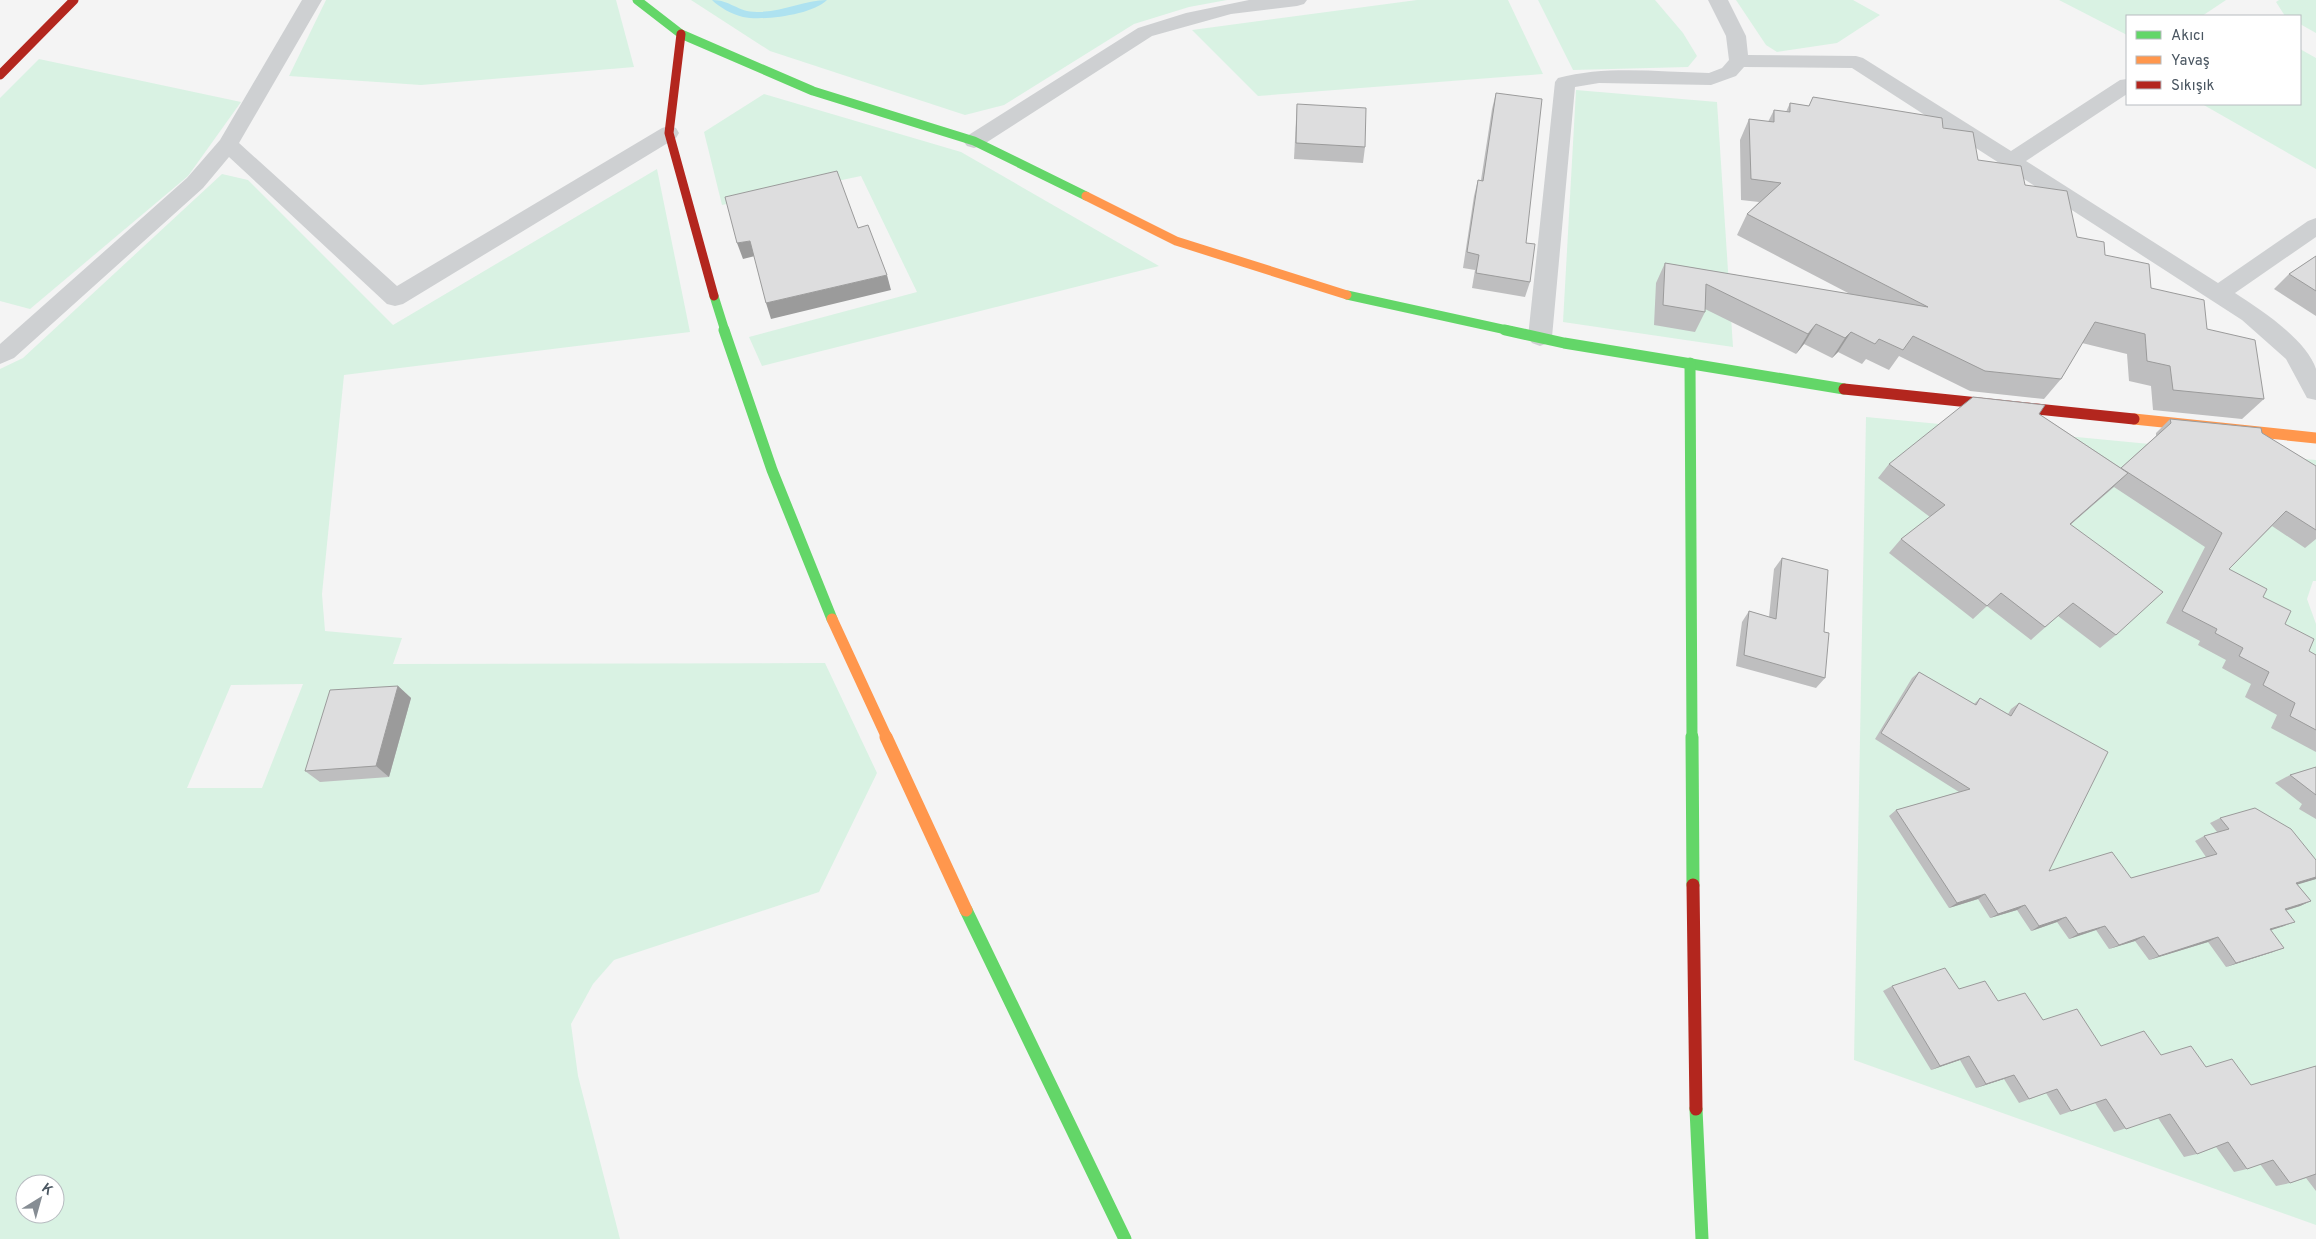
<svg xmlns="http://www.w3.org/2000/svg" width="2316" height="1239" viewBox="0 0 2316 1239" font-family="Overpass,sans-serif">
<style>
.green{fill:#d9f2e3;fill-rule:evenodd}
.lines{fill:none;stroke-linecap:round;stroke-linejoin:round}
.stream{fill:#aee2f0;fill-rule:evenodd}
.street{fill:#ced0d2;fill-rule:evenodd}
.fast-far2{stroke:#63d668;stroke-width:9}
.fast-far1{stroke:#63d668;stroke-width:11}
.fast{stroke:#63d668;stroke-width:13}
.slow-far2{stroke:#ff974d;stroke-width:9}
.slow-far1{stroke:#ff974d;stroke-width:11}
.slow{stroke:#ff974d;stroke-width:13}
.jam-far2{stroke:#b3261e;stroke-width:9}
.jam-far1{stroke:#b3261e;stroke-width:11}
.jam{stroke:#b3261e;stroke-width:13}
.wall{fill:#bebebf}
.shaded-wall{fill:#9b9b9b}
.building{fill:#ddddde;stroke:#9b9b9b}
</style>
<rect width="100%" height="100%" fill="#f4f4f4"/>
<g class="green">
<path d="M326 0H616L634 67 421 85 289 76Z"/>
<path d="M691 0H1227L1189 7 1134 24 1004 105 965 115 770 51Z"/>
<path d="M1417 0H1508L1543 74 1258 96 1192 30Z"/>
<path d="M1538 0H1655L1683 33 1697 56 1688 67 1573 70Z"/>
<path d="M1736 0H1853L1880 15 1837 43 1777 52 1766 45Z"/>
<path d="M2059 0H2226L2202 16H2127V35Z"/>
<path d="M2279 0H2316V33L2300 24V16H2285L2276 2Z"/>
<path d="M2300 49 2316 58V169L2202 104H2300Z"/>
<path d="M39 59 241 102 188 176 30 309 0 301V98Z"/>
<path d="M1576 90 1717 102 1733 347 1563 322Z"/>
<path d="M764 94 961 152 1159 266 762 366 749 337 917 292 861 176 722 205 704 132Z"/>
<path d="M657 169 690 332 344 375 322 594 325 631 402 638 393 664 825 663 877 773 819 892 614 960 593 984 571 1024 578 1076 620 1239H0V369L23 358 222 174 248 180 393 325ZM303 684 262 788H187L231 685ZM25 1184H55V1214H25Z"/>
<path d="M1866 417 2316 460V581H2313L2307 599 2316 624V1225L1854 1060Z"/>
</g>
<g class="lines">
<path class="stream" d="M712 0C731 0 737 12 757 12 783 12 804 0 827 0 812 15 763 21 743 17 732 14 720 8 712 0Z"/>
<g class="street">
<path d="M302 0H322L239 143 397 286 662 128 669 126 676 128 679 133 676 138 403 304 395 306 387 304 229 157 203 188 14 358 0 364V344L187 178 220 140Z"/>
<path d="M1249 0H1307L1304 4 1297 6 1231 14 1152 36 981 146 974 148 967 146 963 141 967 136 1138 28 1186 13Z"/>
<path d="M1708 0H1728L1746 36 1748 55 1856 56 1863 58 2011 151 2120 80 2127 79V94L2026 161 2218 283 2308 221 2316 218V237L2235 293C2260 309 2307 340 2316 369 2316 378 2316 391 2316 400L2307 398 2286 359 2242 320 1852 68 1744 67 1736 76 1711 85 1599 83 1575 87 1552 337 1548 343 1540 346 1532 343 1528 337 1555 82 1558 78C1606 65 1659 72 1709 73L1722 68 1729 60 1726 36Z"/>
</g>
<g class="fast-far2">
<path d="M637 0 681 34 813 91 974 141 1086 196"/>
<path d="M1347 295 1511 331"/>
<path d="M714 296 725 331"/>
</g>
<g class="fast-far1">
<path d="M724 330 772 470 832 619"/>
<path d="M1505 330 1564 343 1844 389"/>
<path d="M1690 363 1692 738"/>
</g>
<g class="fast">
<path d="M1692 737 1693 885"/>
<path d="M966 910 1125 1239"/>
<path d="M1696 1109 1702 1239"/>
</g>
<path class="slow-far2" d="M1086 196 1176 241 1347 295"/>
<g class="slow-far1">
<path d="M2134 419 2316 438"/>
<path d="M832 619 887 738"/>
</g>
<path class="slow" d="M886 737 966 910"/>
<g class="jam-far2">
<path d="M681 34 669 133 714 296"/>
<path d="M0 75 74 0"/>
</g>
<path class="jam-far1" d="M1844 389 2134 419"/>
<path class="jam" d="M1693 885 1696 1109"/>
</g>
<g class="wall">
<path d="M1496 93 1526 243 1530 282 1525 297 1472 288 1475 270 1463 268 1474 196 1478 180H1481L1492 109Z"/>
<path d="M1813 97 1943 128 1978 160 2025 185 2077 237 2151 288 2207 329 2264 399 2242 419 2153 410 2151 386 2129 381 2127 354 2082 343 2061 379 2044 399 1970 391 1899 356 1889 370 1866 359 1862 364 1838 352 1832 358 1804 344 1796 354 1705 309V312L1695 332 1654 325 1656 283 1665 263 1850 294 1737 235 1747 214 1759 202 1741 200 1740 140 1749 119 1768 122 1774 110 1786 112 1790 103 1809 106Z"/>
<path d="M1297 104 1365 147 1363 163 1294 159 1296 120Z"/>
<path d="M2316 256V316L2274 289 2289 274Z"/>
<path d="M2039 414 2121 468 2156 436V433L2170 419 2262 433 2316 466V539L2305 548 2272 526 2229 569 2263 597 2285 624 2309 651 2316 655V752L2271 728 2277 715 2245 697 2251 684 2222 668 2226 660 2198 645 2200 641 2166 623 2205 547 2114 487 2070 525 2116 635 2100 648 2058 616 2031 640 1987 606 1973 619 1889 553 1901 539 1930 517 1878 478 1889 464Z"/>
<path d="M1782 558 1824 632 1825 678 1816 688 1736 666 1742 622 1749 611 1769 617 1774 569Z"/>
<path d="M1919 672 1974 704 1980 698 2008 714 2011 709 2019 703 2049 871 2131 878 2206 857 2195 841 2204 836 2217 832 2210 823 2220 818 2316 860V879L2297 884 2311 901 2300 906 2286 910 2284 926 2271 930 2273 952 2226 967 2208 942 2149 960 2135 941 2109 949 2096 930 2069 939 2057 922 2031 931 2017 910 1990 918 1978 899 1949 908 1889 816 1896 810 1959 792 1875 739 1912 678Z"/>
<path d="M398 686 411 698 389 777 320 782 305 771Z"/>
<path d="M2316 767V819L2299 809 2302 804 2275 783 2290 775Z"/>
<path d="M1892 986 1959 989 1998 1001 2101 1046 2161 1055 2206 1067 2251 1085 2316 1066V1191L2306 1178 2290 1183 2276 1186 2260 1164 2247 1169 2234 1172 2216 1147 2197 1154 2184 1157 2158 1118 2114 1132 2095 1103 2060 1115 2046 1093 2019 1103 2004 1079 1976 1088 1960 1060 1931 1070 1883 991Z"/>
</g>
<g class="shaded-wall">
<path d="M750 241 755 256 743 259 737 243Z"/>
<path d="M887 275 891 290 771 319 766 303Z"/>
<path d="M1816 324 1804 344 1796 354 1808 334Z"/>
<path d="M1851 332 1838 352 1832 358 1845 338Z"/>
<path d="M2128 473 2113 487 2055 538 2070 524Z"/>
<path d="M398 686 411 698 389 777 376 766Z"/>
<path d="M2316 877V879L2286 888 2296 883Z"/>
<path d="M1985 894 1978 899 1949 908 1957 903Z"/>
<path d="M2311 901 2300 906 2275 914 2285 909Z"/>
<path d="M2025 905 2017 910 1990 918 1998 914Z"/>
<path d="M2066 917 2057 922 2031 931 2039 926Z"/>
<path d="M2295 922 2284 926 2259 934 2270 929Z"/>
<path d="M2105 926 2096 930 2069 939 2078 934Z"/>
<path d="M2144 936 2135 941 2109 949 2119 945Z"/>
<path d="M2218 937 2208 942 2149 960 2159 956Z"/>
<path d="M2284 948 2273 952 2226 967 2236 963Z"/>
<path d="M1969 1056 1960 1060 1931 1070 1940 1066Z"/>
<path d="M2014 1075 2004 1079 1976 1088 1986 1084Z"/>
</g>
<g class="building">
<path d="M1496 93 1542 99 1526 243 1535 244 1530 282 1476 273 1479 255 1467 252 1478 180 1483 181Z"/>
<path d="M1813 97 1942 118 1943 128 1973 132 1978 160 2021 166 2025 185 2067 191 2077 237 2104 242 2105 255 2149 264 2151 288 2204 300 2207 329 2255 340 2264 399 2173 390 2170 366 2147 361 2145 334 2095 322 2061 379 1985 371 1913 336 1903 350 1879 339 1875 344 1851 332 1845 338 1816 324 1808 334 1706 284 1705 312 1663 305 1665 263 1928 307 1747 214 1781 183 1751 179 1749 119 1774 122V110L1790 112V103L1809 106Z"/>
<path d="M1297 104 1366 108 1365 147 1296 143Z"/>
<path d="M837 171 858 228 868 225 887 275 766 303 750 241 737 243 725 197Z"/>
<path d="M2316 256V291L2289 274Z"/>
<path d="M1973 397 2045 405 2039 414 2128 473 2070 524 2163 592 2116 635 2073 603 2045 627 2001 593 1987 606 1901 539 1945 505 1889 464Z"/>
<path d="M2170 419 2261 428 2262 433 2316 466V530L2286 511 2229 569 2267 589 2263 597 2291 611 2285 624 2314 639 2309 651 2316 655V730L2290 716 2295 703 2263 685 2269 672 2239 656 2243 648 2215 633 2217 629 2182 611 2222 533 2121 468 2171 423Z"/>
<path d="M1782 558 1828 570 1824 632 1829 633 1825 678 1744 655 1749 611 1776 619Z"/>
<path d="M1919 672 1976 705 1980 698 2011 716 2019 703 2108 752 2049 871 2112 852 2131 878 2217 854 2204 836 2229 829 2220 818 2255 808 2291 829 2316 860V877L2296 883 2311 901 2285 909 2295 922 2270 929 2284 948 2236 963 2218 937 2159 956 2144 936 2119 945 2105 926 2078 934 2066 917 2039 926 2025 905 1998 914 1985 894 1957 903 1896 810 1970 789 1881 733Z"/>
<path d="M398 686 376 766 305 771 330 690Z"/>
<path d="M2316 767V795L2290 775Z"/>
<path d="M1945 968 1959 989 1985 981 1998 1001 2025 993 2043 1020 2077 1009 2101 1046 2144 1031 2161 1055 2191 1046 2206 1067 2232 1059 2251 1085 2316 1066V1174L2290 1183 2273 1160 2247 1169 2228 1142 2197 1154 2170 1114 2126 1129 2106 1099 2071 1111 2057 1089 2029 1099 2014 1075 1986 1084 1969 1056 1940 1066 1892 986Z"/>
</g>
<rect x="2126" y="15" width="175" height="90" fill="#ffffff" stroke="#b7bbc0"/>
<rect x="2136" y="31" width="25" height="8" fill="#63d668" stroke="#b7bbc0"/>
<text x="2171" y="40" font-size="15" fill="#4a5661">Akıcı</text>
<rect x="2136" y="56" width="25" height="8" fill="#ff974d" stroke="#b7bbc0"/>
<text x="2171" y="65" font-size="15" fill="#4a5661">Yavaş</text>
<rect x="2136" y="81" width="25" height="8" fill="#b3261e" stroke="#b7bbc0"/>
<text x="2171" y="90" font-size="15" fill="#4a5661">Sıkışık</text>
<g transform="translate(40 1199) rotate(37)"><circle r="24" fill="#ffffff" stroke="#b7bbc0"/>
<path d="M0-4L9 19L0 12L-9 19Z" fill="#868d94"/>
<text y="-8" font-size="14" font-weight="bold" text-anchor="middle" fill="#4a5661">K</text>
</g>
</svg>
